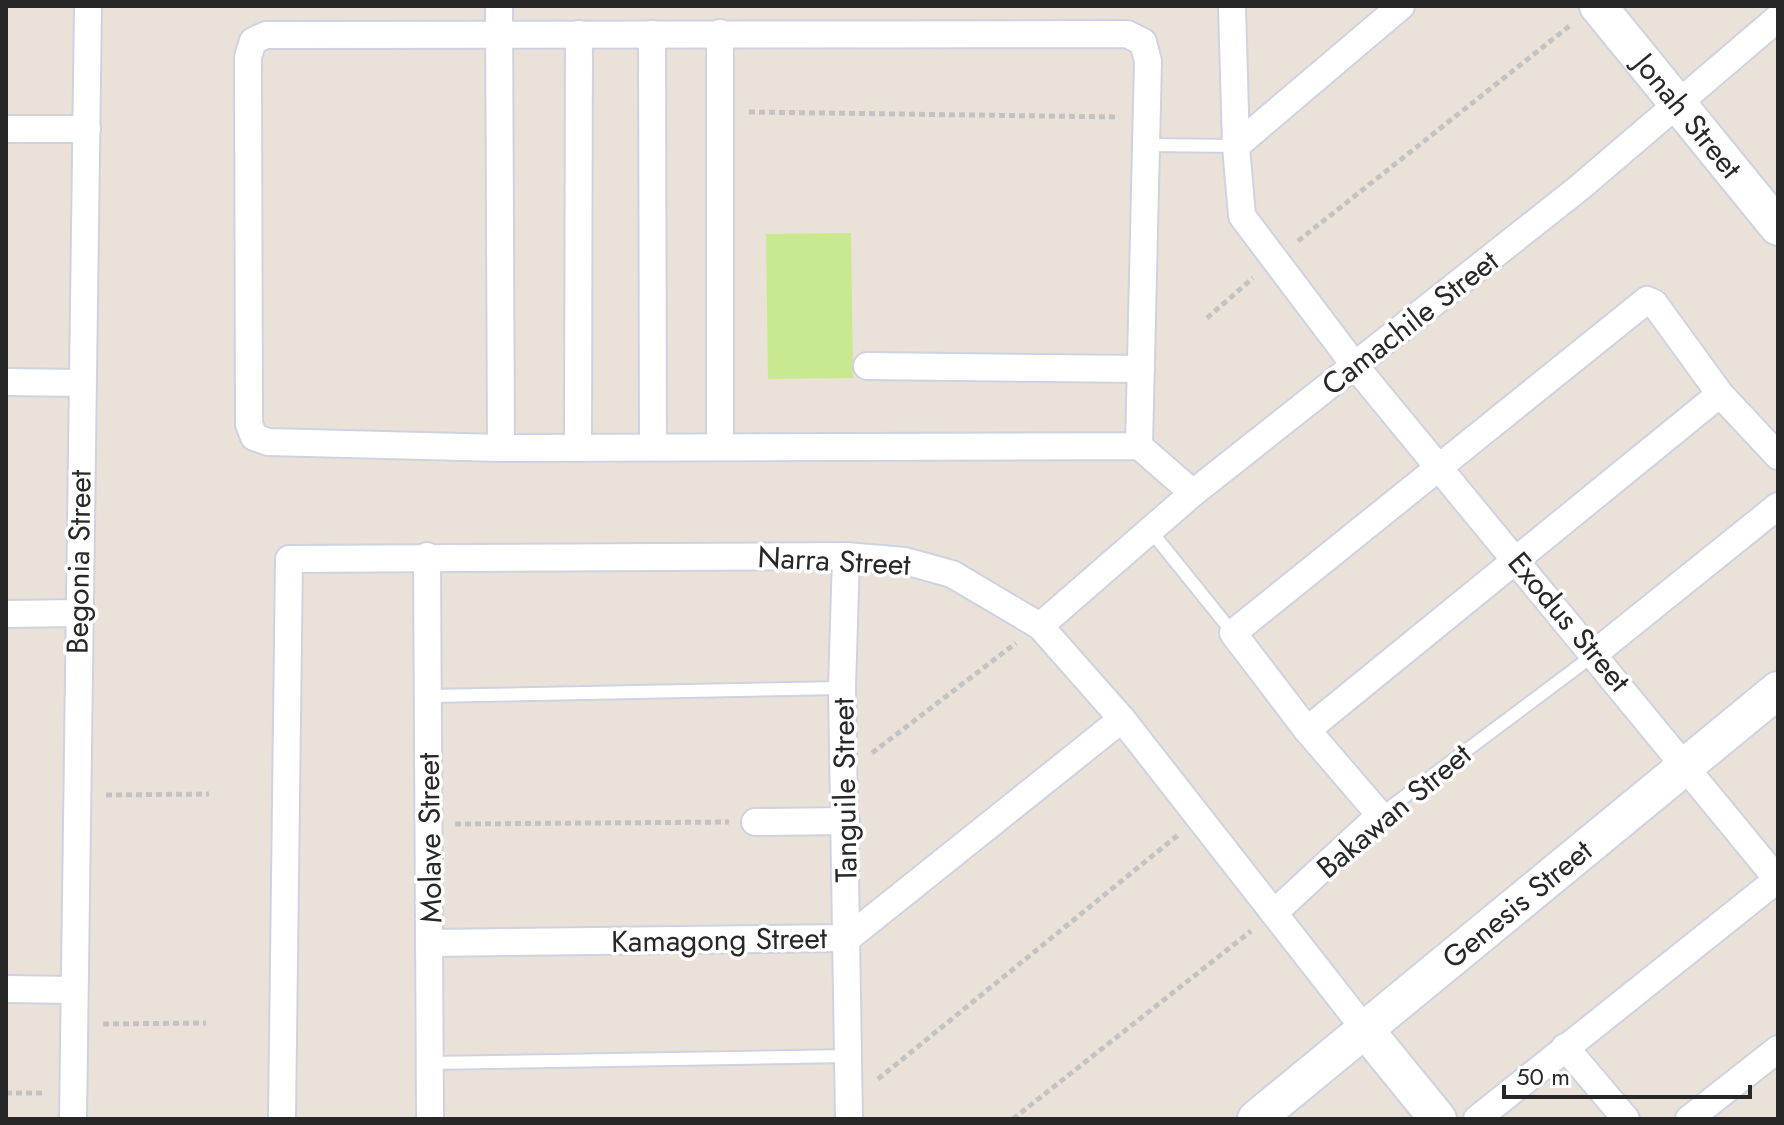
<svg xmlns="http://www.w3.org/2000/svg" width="1784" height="1125" viewBox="0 0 1784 1125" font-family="Jost,sans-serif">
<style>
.pitch{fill:#c8e98f}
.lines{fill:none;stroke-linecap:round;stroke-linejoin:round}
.lane-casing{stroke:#ced2e1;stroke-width:16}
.street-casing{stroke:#ced2e1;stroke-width:30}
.secondary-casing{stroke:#ced2e1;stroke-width:40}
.path{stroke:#c3c3c3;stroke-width:5;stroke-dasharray:6 4;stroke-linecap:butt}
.lane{stroke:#fff;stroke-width:12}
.street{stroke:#fff;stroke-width:26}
.secondary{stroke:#fff;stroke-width:36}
.labels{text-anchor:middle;stroke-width:7;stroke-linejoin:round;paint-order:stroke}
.street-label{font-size:30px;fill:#272727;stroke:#fff}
</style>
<rect width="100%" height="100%" fill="#eae2d8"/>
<path class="pitch" d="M851 233 853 378 768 379 766 234Z"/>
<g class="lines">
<g class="lane-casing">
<g id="lane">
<path d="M1146 145 1236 146"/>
<path d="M1150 530 1233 633"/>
<path d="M428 696 842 688"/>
<path d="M1380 815 1595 654"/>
<path d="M429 1063 846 1056"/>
</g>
</g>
<g class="street-casing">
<g id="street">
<path d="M499 6 501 448"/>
<path d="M1232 6 1236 146 1242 216 1356 367 1778 880"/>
<path d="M652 34 653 446"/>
<path d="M6 129H87"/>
<path d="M1236 146 1401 6"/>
<path d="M867 366 1141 369"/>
<path d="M6 382 82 383"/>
<path d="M720 446V33"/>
<path d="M1139 446 1148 61 1143 42 1127 34 266 35 253 41 248 57 249 424 254 437 268 442 501 448 1139 446 1193 493"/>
<path d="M578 447 579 34"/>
<path d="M427 556 430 1119"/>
<path d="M846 556 842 688 849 1119"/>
<path d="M6 614 78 613"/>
<path d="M1040 626 1193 493 1579 188 1778 18"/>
<path d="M1595 653 1778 506"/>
<path d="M1307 730 1720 394"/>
<path d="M755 822 846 821"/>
<path d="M1274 913 1380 815 1307 730 1233 633 1647 300 1654 303 1720 394 1778 456"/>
<path d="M431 943 848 938 1122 719"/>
<path d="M6 989 74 990"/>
<path d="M1565 1047 1626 1119"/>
<path d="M73 1119 88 6"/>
<path d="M282 1119 289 559 846 556 905 561 952 574 1040 626 1122 719 1363 1027"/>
<path d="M1477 1119 1778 879"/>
<path d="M1689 1119 1778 1049"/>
</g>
</g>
<g class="secondary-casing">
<g id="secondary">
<path id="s1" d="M1598 6 1778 227"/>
<path d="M1363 1027 1438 1119"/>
<path id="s2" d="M1256 1119 1778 690"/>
</g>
</g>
<g class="path">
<path d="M749 112 1119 117"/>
<path d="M1298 241 1572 24"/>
<path d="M1207 318 1253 278"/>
<path d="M872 753 1016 643"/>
<path d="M106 795 209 794"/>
<path d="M455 824 729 822"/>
<path d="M103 1024 206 1023"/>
<path d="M878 1079 1178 835"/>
<path d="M6 1093H44"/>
<path d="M1013 1119 1251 931"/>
</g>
<use href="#lane" class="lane"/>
<use href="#street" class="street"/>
<use href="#secondary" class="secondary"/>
</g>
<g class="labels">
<g class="street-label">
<text dy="10" stroke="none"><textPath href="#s1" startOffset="142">Jonah Street</textPath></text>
<text transform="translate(1410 323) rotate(-38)" y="10">Camachile Street</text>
<text transform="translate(834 561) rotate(3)" y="10">Narra Street</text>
<text transform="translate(79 562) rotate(-89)" y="10">Begonia Street</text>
<text transform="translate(1569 622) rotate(50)" y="10">Exodus Street</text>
<text transform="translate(845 790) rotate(-91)" y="10">Tanguile Street</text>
<text transform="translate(1394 811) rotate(-40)" y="10">Bakawan Street</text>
<text transform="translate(430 838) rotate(-91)" y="10">Molave Street</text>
<text dy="10" stroke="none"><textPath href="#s2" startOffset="338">Genesis Street</textPath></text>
<text transform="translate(719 940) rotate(-1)" y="10">Kamagong Street</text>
</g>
</g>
<rect width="1784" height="1125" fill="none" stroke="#272727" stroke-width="16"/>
<path d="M1504 1085v12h246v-12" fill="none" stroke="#272727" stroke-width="4"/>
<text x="1516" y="1085" font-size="24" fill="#272727" stroke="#ffffff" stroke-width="6" paint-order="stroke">50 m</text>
</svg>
